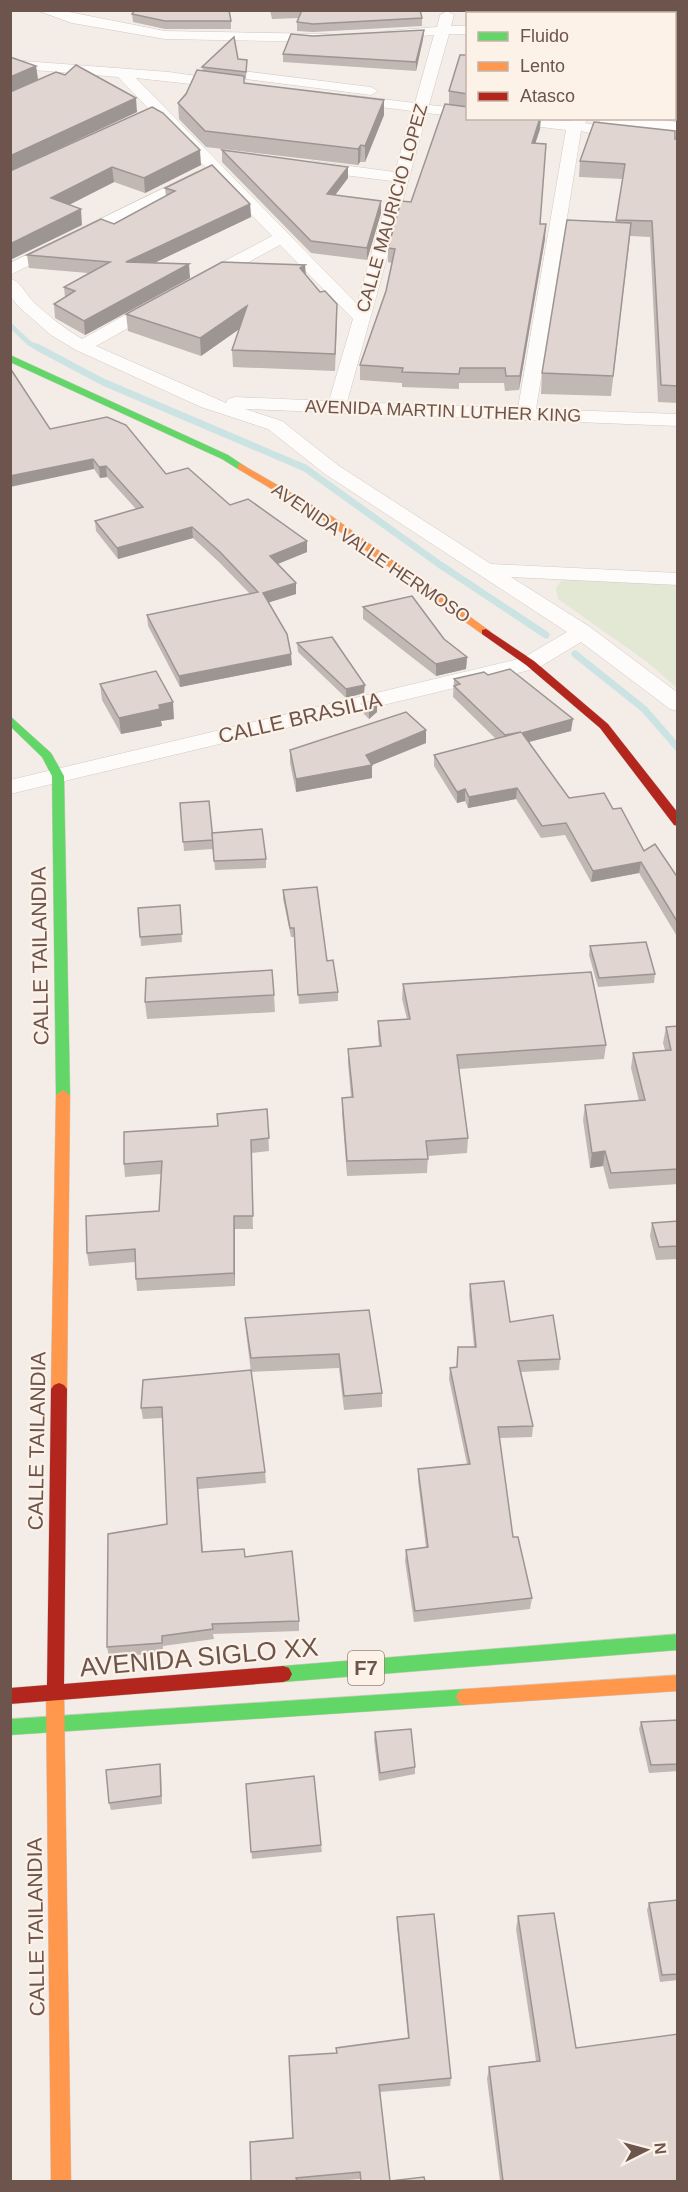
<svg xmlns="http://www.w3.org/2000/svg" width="688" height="2192" viewBox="0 0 688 2192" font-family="Helvetica,sans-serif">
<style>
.green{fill:#e2e8d3}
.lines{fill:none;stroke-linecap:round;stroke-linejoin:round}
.stream-far1{stroke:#cbe3e2;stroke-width:5}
.stream{stroke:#cbe3e2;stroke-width:7}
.street-casing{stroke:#d1c9c3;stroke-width:1}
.fast-casing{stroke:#d2cac4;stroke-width:1}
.slow-casing{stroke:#d2cac4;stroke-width:1}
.jam-casing{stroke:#d2cac4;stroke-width:1}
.street{fill:#fdfcfb;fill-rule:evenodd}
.fast{fill:#63d668;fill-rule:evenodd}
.slow{fill:#ff974d;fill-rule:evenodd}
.jam{fill:#b3261e;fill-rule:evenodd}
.wall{fill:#c1b7b3}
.shaded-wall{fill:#9d9592}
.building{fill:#e0d5d0;stroke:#9d9592;stroke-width:1.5}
.labels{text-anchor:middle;stroke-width:4.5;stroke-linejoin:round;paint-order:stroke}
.far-street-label{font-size:18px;fill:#6d544c;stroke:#fcf2e7}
.shield{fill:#fcf2e7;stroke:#98837a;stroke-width:1.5}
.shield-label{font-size:20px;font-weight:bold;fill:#6d544c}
.street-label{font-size:21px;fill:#6d544c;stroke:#fcf2e7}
.near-street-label{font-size:26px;fill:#6d544c;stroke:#fcf2e7}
</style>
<rect width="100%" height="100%" fill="#f4ede7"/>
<path class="green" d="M571 577 677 581V688L646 661 558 599 556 588 561 581Z"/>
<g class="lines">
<path class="stream-far1" d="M10 325 29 343 40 349"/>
<g class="stream">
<path d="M37 347 103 382 305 468 439 564 546 635"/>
<path d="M575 654 644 709 678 748"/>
</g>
<g class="street-casing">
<g id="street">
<path d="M36 10H59L165 31 327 34 334 38 327 42 165 39 72 23Z"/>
<path d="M447 11 454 15 451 26H468V34H449L429 105 468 109V118L427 113 347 402 518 408 566 130 508 123 501 118 570 121 572 118H588L585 123 595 125 598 128 590 133 581 131 536 409 678 414V426L245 409 282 421 339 466 491 564 678 573V585L511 577 590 627 678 693V711L670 709 581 642 538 668 10 794V780L523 658 567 632 325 474 268 429 201 407 76 350 51 335 19 307 10 296V279C20 281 24 291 30 298 45 314 64 328 82 339L154 299H166L169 303 166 307 96 346 226 403 228 399 235 397 329 401 353 319 280 245 210 283H198L195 279 198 275 272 236 118 77 10 68V60L169 72 232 81 234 84 227 88 136 78 357 304 392 181 312 171 304 166 312 161 395 172 412 111 349 103 342 99 349 95 415 103 434 35 386 39 379 35 386 31 437 27 440 15Z"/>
<rect x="674" y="36" width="4" height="8"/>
<path d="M211 67 371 87 378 91 371 95 206 74 204 71Z"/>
<path d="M595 118H644L678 122V131L602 123Z"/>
<path d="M197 172 205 177 203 180 10 275V263Z"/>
</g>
</g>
<g class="fast-casing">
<g id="fast">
<path d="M10 355 228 455 246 467 238 469 222 459 10 362Z"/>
<path d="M10 716 51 753 64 776 70 1095 63 1100 56 1095 52 776 42 757 10 726Z"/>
<path d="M678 1634V1650L283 1682 277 1680 274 1674 277 1668 283 1666Z"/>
<path d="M465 1689 471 1691 474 1697 471 1703 465 1705 10 1735V1719Z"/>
</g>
</g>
<g class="slow-casing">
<g id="slow">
<path d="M241 464 333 517 491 632 490 634H482L325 521 238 469V465Z"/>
<path d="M63 1090 70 1095 67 1389 64 1393 59 1395 54 1393 51 1389 56 1095Z"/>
<path d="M678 1675V1691L465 1705 459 1703 456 1697 459 1691 465 1689Z"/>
<path d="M55 1682 61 1684 64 1690 71 2182H51L46 1690 49 1684Z"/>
</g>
</g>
<g class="jam-casing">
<g id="jam">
<path d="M486 629 534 661 608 724 678 813V826L674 825 600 728 526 665 482 634V630Z"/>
<path d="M59 1383 64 1385 67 1389 64 1684 283 1666 289 1668 292 1674 289 1680 283 1682 10 1704V1688L47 1685 51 1389 54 1385Z"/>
</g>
</g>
<use href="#street" class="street"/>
<use href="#fast" class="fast"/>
<use href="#slow" class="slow"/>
<use href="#jam" class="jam"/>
</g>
<g class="wall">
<path d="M270 10H420L422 18V26L313 32 297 31V22L299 18 272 19Z"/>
<path d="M637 10H678V18H675V14H637Z"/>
<path d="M132 14 231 21V29H165L133 22Z"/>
<path d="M424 30 423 39 416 71 283 62V54Z"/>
<path d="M468 55V118L540 129 535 143 540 224 545 239 519 390 505 391 504 383H459V389L402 387V383L360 380V365L386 291 392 263 388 262V248L411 202 449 104V91Z"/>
<path d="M238 59 247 60 246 79H244V83L384 115 365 162H360L358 165 206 147 179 119 178 103 203 71 202 67Z"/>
<path d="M36 66 38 80 137 112 50 153 201 165 145 193 114 182 69 205 82 225 10 260Z"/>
<path d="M675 139H678V403L658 402 650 237 630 236 611 396 541 394 542 373 616 222 623 179 579 177 580 161Z"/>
<path d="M222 150 348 178 335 195 381 201V213L367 260 311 253 222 162Z"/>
<path d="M165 188 250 204 251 217 153 263 190 278 89 333 85 335 55 318 54 304 65 297 64 287 88 273 29 268 27 255 114 224 166 196Z"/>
<path d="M305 265 306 275 337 321 335 371 233 367 232 350 239 329 201 356 128 331 126 314Z"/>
<path d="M50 429 166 474 230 505 307 552 278 564 296 594 269 602 292 665 180 687 148 626 147 615 250 594 220 563 193 538 118 559 96 531 95 521 136 509 107 477 100 478 94 469Z"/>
<path d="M363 607 444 639 467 657 466 669 436 676 363 619Z"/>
<path d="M297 643 364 693 346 698 298 652Z"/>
<path d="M454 679 571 731 529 742 569 798 613 809 644 851 678 878V938L639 873 591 882 565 835 541 838 516 799 468 808 465 801 457 803 434 766V755L496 739 453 697Z"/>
<path d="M100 684 174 719 161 721 162 726 121 734 102 700Z"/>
<path d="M377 703V712L369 719 362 712V704Z"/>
<path d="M426 743 372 765V778L296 792 290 763V750Z"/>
<path d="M209 801 213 849 184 851 180 803Z"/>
<path d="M212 833 266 859V868L215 870Z"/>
<path d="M283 890 327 961 338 992V1001L299 1004 294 937H291L283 899Z"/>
<path d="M180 905 182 942 141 946 138 908Z"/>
<path d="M590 946 655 974 654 983 598 987 589 955Z"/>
<path d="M403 984 606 1045 604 1059 459 1069 468 1138 467 1153 428 1156 427 1173 347 1176 342 1113V1098L351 1097 348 1063V1049L379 1046 378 1036V1021L407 1019 402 999Z"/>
<path d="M274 995 275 1012 147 1019 145 1002Z"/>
<path d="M678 1026V1184L609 1189 603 1166 590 1168 583 1120 585 1105 639 1101 631 1068 633 1053 665 1050 663 1043 666 1027Z"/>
<path d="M267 1109 269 1151 251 1153 253 1229H235V1286L137 1291 135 1262 89 1266 87 1253 159 1211 161 1174 125 1177 124 1164 218 1126Z"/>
<path d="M678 1221V1259L656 1260 650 1236 652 1223Z"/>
<path d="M470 1284 510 1322 560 1359 559 1370 521 1372 533 1426 532 1437 499 1438 513 1537 532 1598 530 1609 414 1622 405 1561 406 1550 426 1548 418 1480V1469L467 1464 449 1379 450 1368H457L458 1347H474L469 1295Z"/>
<path d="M369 1310 382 1393V1407L344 1410 339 1368 251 1372 246 1332 245 1318Z"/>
<path d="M143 1380 265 1472 266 1483 198 1489 203 1552 245 1557 299 1621V1631L213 1634 214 1639 163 1646V1653L109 1657 107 1647 167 1524 162 1418 143 1419 141 1408Z"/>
<path d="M678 1720V1771L649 1773 639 1729 641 1722Z"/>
<path d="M375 1732 415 1767V1774L379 1781 374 1740Z"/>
<path d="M161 1772 162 1804 111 1810 109 1803Z"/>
<path d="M246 1784 321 1845 322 1852 252 1859Z"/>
<path d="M678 1900V1980L660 1982 647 1910 649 1903Z"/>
<path d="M518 1916 576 2048 678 2181H500L487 2079 489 2067 536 2061 516 1929Z"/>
<path d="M397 1917 451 2078 450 2086 380 2092 390 2181H425H360V2179L335 2181H251L293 2138 336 2053 408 2038 397 1926Z"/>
</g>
<g class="shaded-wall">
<path d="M424 30 423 39 416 71V62Z"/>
<path d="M36 66 38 80 10 92V77Z"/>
<path d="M136 98 137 112 10 171V156Z"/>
<path d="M384 100V115L365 162V146Z"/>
<path d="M540 118H541L540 129 531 157 532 143Z"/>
<path d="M361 145 360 162 358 165V149Z"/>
<path d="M200 150 201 165 145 193 144 178Z"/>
<path d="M112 167 114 182 53 213 51 198Z"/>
<path d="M348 167V178L327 206V194Z"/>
<path d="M381 201V213L367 260V248Z"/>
<path d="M250 204 251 217 127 276 126 262Z"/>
<path d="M81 209 82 225 10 260V244Z"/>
<path d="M546 224 545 239 519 390 520 376Z"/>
<path d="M189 264 190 278 85 335 84 321Z"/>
<path d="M305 265 306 282 300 268Z"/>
<path d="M247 306 248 323 201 356 200 338Z"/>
<path d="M93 459 94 469 10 487V476Z"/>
<path d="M106 466 107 477 100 478 99 467Z"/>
<path d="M192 527 193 538 118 559 117 548Z"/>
<path d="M307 541V552L270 567V556Z"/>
<path d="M296 583V594L264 604 263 593Z"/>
<path d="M291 654 292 665 180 687 179 676Z"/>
<path d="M467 657 466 669 436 676V664Z"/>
<path d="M365 685 364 693 346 698V689Z"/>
<path d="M173 702 174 719 161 721 162 726 121 734 119 718 159 705Z"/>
<path d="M377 703V712L369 719V710Z"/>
<path d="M573 719 571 731 521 744 522 733Z"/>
<path d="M426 730V743L372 765V778L296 792V779L366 755Z"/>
<path d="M517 788 516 799 468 808 469 797Z"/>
<path d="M465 789V801L457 803V792Z"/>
<path d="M641 862 639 873 591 882 593 871Z"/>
<path d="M605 1151 603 1166 590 1168 592 1153Z"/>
<path d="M234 1216 235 1229V1286L234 1273Z"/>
</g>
<g class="building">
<path d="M135 10H229L231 21H165L132 14Z"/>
<path d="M302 10H420L422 18 313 24 297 22Z"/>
<path d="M482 10H586V14H481Z"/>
<path d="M637 10H665V12Z"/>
<path d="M424 30 416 62 283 54 291 34 313 36Z"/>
<path d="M234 37 238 59 247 60 246 72 202 67Z"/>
<path d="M460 55H468V94L449 91Z"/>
<path d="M10 57 36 66 10 77Z"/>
<path d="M76 65 136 98 10 156V92L56 72 65 75Z"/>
<path d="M197 70 244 76V83L384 100 365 146 361 145 358 149 205 131 178 103 186 94Z"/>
<path d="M445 104 468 107V118H540L532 143 546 144 540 224H546L520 376H506L505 368H460L459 374 402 372 403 368 360 365 386 291 395 249 388 248 401 201 411 202Z"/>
<path d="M152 107 163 113 200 150 144 178 112 167 51 198 81 209 10 244V171Z"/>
<path d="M594 122 675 131V139H678V386L661 385 652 221 616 220 625 164 580 161Z"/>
<path d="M222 150 348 167 327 194 381 201 367 248 311 241Z"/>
<path d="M212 165 250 204 126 262 189 264 84 321 54 304 75 291 64 287 110 262 27 255 101 219 114 224 175 191 165 188Z"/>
<path d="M567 220 631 223 613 376 542 373Z"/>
<path d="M222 262 305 265 300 268 320 292 325 291 337 304 335 354 232 350 247 306 200 338 126 314Z"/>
<path d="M10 368 50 429 107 417 126 425 166 474 188 468 230 505 248 499 307 541 270 556 296 583 263 593 287 634 291 654 179 676 147 615 258 592 220 552 192 527 117 548 95 521 143 507 106 466 99 467 93 459 10 476Z"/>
<path d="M412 596 444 639 467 657 436 664 363 607Z"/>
<path d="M332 637 365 685 346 689 297 643Z"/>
<path d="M510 669 573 719 522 733 569 798 604 793 613 809 621 808 644 851 655 844 678 878V923L641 862 593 871 566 823 542 826 517 788 469 797 465 789 457 792 434 755 521 732 505 735 454 686 460 684 454 679 484 672 488 675Z"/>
<path d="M156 671 173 702 159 705 160 709 119 718 100 684Z"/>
<path d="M375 700 377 703 369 710 362 704Z"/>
<path d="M406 712 426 730 366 755 372 765 296 779 290 750Z"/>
<path d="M209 801 213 840 183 842 180 803Z"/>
<path d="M262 829 266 859 214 861 212 833Z"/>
<path d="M317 887 327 961 333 960 338 992 298 995 294 928H290L283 890Z"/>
<path d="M180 905 182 934 140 937 138 908Z"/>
<path d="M646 942 655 974 599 978 590 946Z"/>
<path d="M272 970 274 995 145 1002 146 978Z"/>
<path d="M591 972 606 1045 457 1055 468 1138 426 1141 428 1159 347 1161 342 1098 353 1097 348 1049 381 1046 378 1021 410 1019 403 984Z"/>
<path d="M678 1026V1169L611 1173 605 1151 592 1153 585 1105 645 1100 633 1053 671 1050 666 1027Z"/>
<path d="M267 1109 269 1138 251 1140 253 1216H234V1273L136 1279 135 1249 87 1253 86 1216 159 1211 162 1161 124 1164V1132L218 1126 217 1114Z"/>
<path d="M678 1221V1246L659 1247 652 1223Z"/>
<path d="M504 1281 510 1322 553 1315 560 1359 518 1361 533 1426 498 1427 513 1537H518L532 1598 415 1611 406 1550 428 1547 418 1469 470 1464 450 1368 457 1367 458 1347H476L470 1284Z"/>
<path d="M369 1310 382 1393 344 1396 339 1354 251 1358 245 1318Z"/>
<path d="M251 1370 265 1472 197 1478 202 1552 244 1549 245 1557 292 1551 299 1621 212 1624 213 1629 162 1636V1643L107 1647 108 1534 167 1524 162 1407 141 1408 143 1380Z"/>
<path d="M678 1720V1764L651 1765 641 1722Z"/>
<path d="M411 1729 415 1767 380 1773 375 1732Z"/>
<path d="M160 1764 161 1796 109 1803 106 1770Z"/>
<path d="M314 1776 321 1845 251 1852 246 1784Z"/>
<path d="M678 1900V1974L662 1975 649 1903Z"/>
<path d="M554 1913 576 2048 678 2034V2181H503L489 2067 540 2061 518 1916Z"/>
<path d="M434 1914 451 2078 379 2085 390 2181 424 2177 425 2181H361L360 2172 296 2178 297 2181H251L250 2142 293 2138 289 2056 337 2053 336 2048 409 2038 397 1917Z"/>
</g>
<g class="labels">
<g class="far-street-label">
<text transform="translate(392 208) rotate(-74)" y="6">CALLE MAURICIO LOPEZ</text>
<text transform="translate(443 411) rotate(2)" y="6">AVENIDA MARTIN LUTHER KING</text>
<text transform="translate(371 553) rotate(34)" y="6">AVENIDA VALLE HERMOSO</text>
</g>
<rect class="shield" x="348" y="1651" width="36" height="34" rx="4.5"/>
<g class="shield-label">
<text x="366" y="1675">F7</text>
</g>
<g class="street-label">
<text transform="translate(300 718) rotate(-13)" y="7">CALLE BRASILIA</text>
<text transform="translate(40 956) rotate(-91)" y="7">CALLE TAILANDIA</text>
<text transform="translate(37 1441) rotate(-89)" y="7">CALLE TAILANDIA</text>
<text transform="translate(36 1927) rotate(-91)" y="7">CALLE TAILANDIA</text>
</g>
<g class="near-street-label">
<text transform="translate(199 1657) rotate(-5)" y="9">AVENIDA SIGLO XX</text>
</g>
</g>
<rect width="688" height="2192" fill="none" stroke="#6d544c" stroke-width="24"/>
<rect x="466" y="12" width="210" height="108" fill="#fcf2e7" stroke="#c3b3a9" stroke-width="1.5"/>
<rect x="478" y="32" width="30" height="9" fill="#63d668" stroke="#c3b3a9" stroke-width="1.5"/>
<text x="520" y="42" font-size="18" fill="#6d544c">Fluido</text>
<rect x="478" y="62" width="30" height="9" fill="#ff974d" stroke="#c3b3a9" stroke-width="1.5"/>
<text x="520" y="72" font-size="18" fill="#6d544c">Lento</text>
<rect x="478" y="92" width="30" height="9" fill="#b3261e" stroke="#c3b3a9" stroke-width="1.5"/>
<text x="520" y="102" font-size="18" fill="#6d544c">Atasco</text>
<g transform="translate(646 2150) rotate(84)" stroke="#fcf2e7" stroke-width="4.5" paint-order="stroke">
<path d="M0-4.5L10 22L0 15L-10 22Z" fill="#6d544c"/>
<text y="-9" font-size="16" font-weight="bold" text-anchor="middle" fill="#6d544c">N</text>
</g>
</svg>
